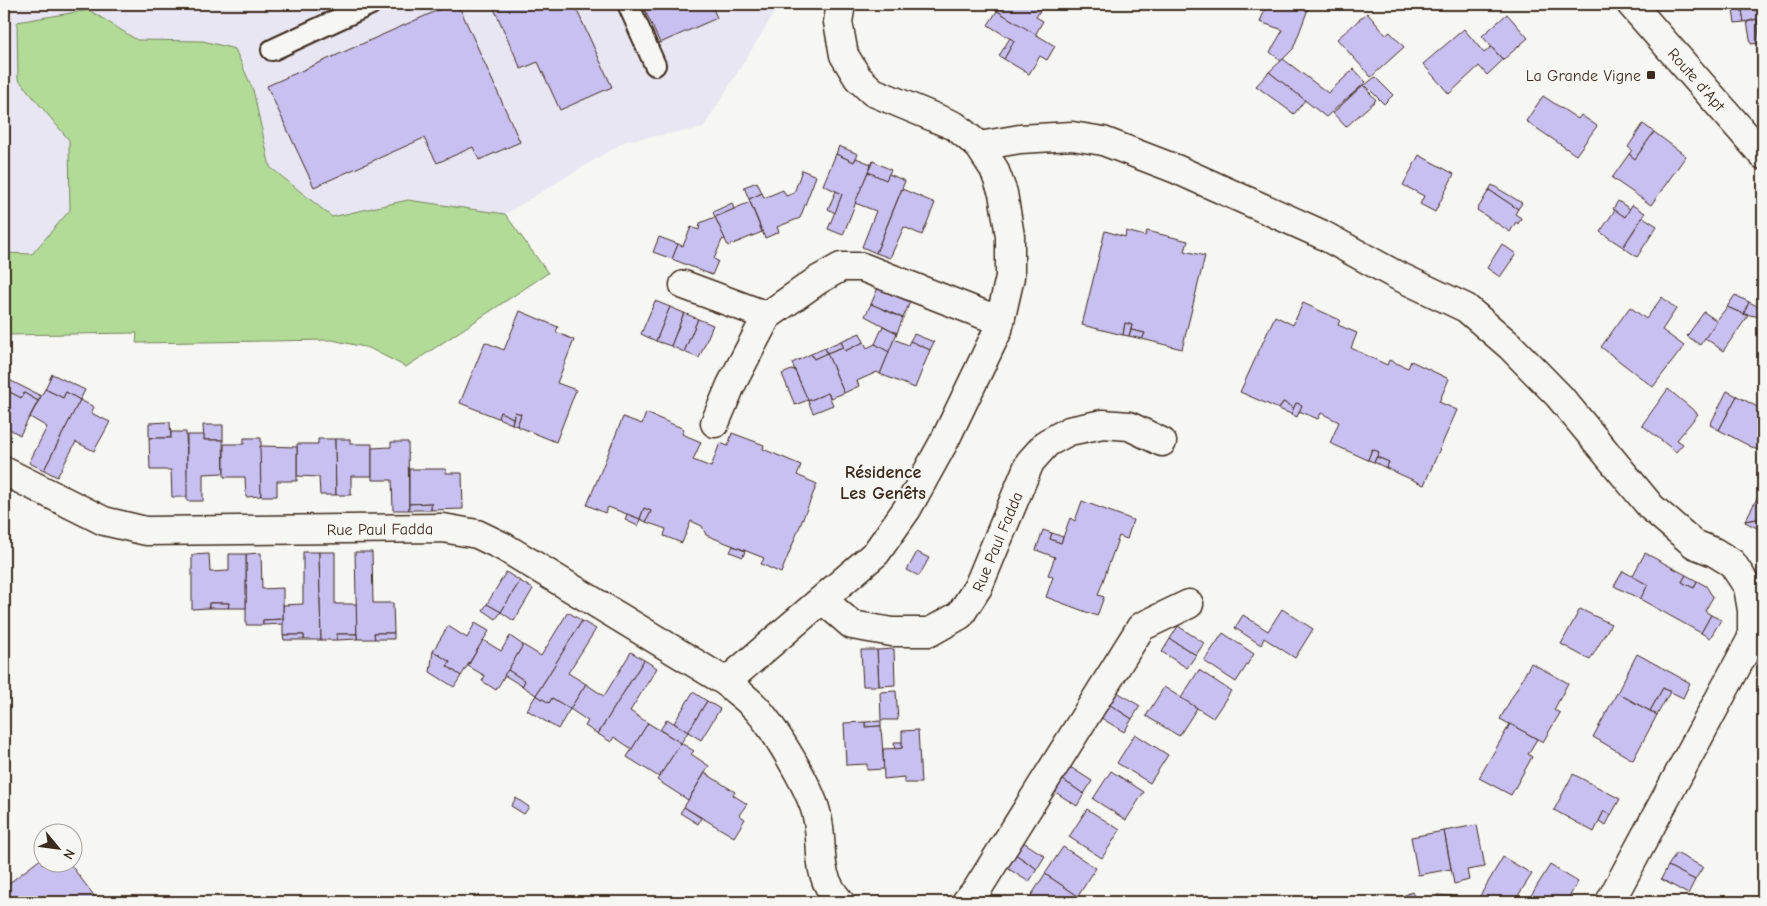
<svg xmlns="http://www.w3.org/2000/svg" width="1767" height="906" viewBox="0 0 1767 906" font-family="'Comic Neue',sans-serif">
<style>
.built{fill:#e8e6f2}
.green{fill:#b2db98;stroke:#76825b}
.building{fill:#c9c0f2;stroke:#3b2a1e}
.lines{fill:none;stroke-linecap:round;stroke-linejoin:round}
.service-casing{stroke:#3b2a1e;stroke-width:24}
.minor-casing{stroke:#3b2a1e;stroke-width:31}
.secondary-casing{stroke:#3b2a1e;stroke-width:31}
.service{stroke:#f6f6f2;stroke-width:20}
.minor{stroke:#f6f6f2;stroke-width:28}
.secondary{stroke:#f6f6f2;stroke-width:28}
.poi-dot{fill:#3b2a1e;stroke:#f6f6f2;stroke-width:2}
.labels{text-anchor:middle;stroke-width:4;stroke-linejoin:round;paint-order:stroke}
.poi-label{font-size:16px;fill:#3b2a1e;stroke:#f6f6f2;text-anchor:end}
.street-label{font-size:16px;fill:#3b2a1e;stroke:#f6f6f2}
.neighbourhood-label{font-size:18px;font-weight:bold;fill:#3b2a1e;stroke:#f6f6f2}
</style>
<rect width="100%" height="100%" fill="#f6f6f2"/>
<filter id="ink" filterUnits="userSpaceOnUse"><feTurbulence type="fractalNoise" baseFrequency=".02" numOctaves="2"/><feDisplacementMap in="SourceGraphic" scale="10" xChannelSelector="R" yChannelSelector="G"/><feConvolveMatrix kernelMatrix="1 2 1 2 8 2 1 2 1" color-interpolation-filters="sRGB"/></filter>
<g filter="url(#ink)">
<path class="built" d="M4 4H780L703 128 626 141 505 214 408 200 332 217 270 167 253 90 203 41 137 40 89 10 18 79 69 140 70 210 32 254 4 253Z"/>
<path class="green" d="M89 10 137 40 203 41 235 49 253 90 270 167 332 217 408 200 505 214 548 273 406 367 369 348 332 340 136 343 137 333 4 335V253L32 254 70 210 69 140 18 79 17 22Z"/>
<g class="building">
<path d="M452 4H458L520 142 479 160 473 147 437 163 424 138 314 187 267 86Z"/>
<path d="M492 4H574L612 87 560 110 538 62 521 69Z"/>
<path d="M642 4H711L717 18 660 43Z"/>
<path d="M994 4H1044L1036 17 1043 21 1035 35 992 8Z"/>
<path d="M1267 4H1310L1293 49 1281 61 1270 52 1283 30 1260 22Z"/>
<path d="M1732 4H1741L1744 22 1735 23Z"/>
<path d="M1741 4H1763V42L1760 43 1757 19 1744 22Z"/>
<path d="M997 11 1055 46 1047 60 1040 56 1029 74 1004 59 1014 41 988 25Z"/>
<path d="M1367 13 1386 35 1390 32 1404 47 1371 77 1337 39Z"/>
<path d="M1507 14 1528 38 1503 60 1482 36Z"/>
<path d="M1757 19 1760 43 1751 44 1747 22Z"/>
<path d="M1464 29 1484 53 1491 47 1503 60 1487 75 1479 66 1449 94 1423 64Z"/>
<path d="M1010 38 1014 41 1004 59 999 56Z"/>
<path d="M1283 59 1328 93 1354 69 1366 82 1326 117 1269 72Z"/>
<path d="M1269 72 1305 100 1294 114 1256 86Z"/>
<path d="M1375 77 1393 95 1384 104 1365 85Z"/>
<path d="M1363 85 1376 100 1346 127 1333 113Z"/>
<path d="M1543 96 1578 119 1581 115 1597 126 1576 155 1526 121Z"/>
<path d="M1643 124 1654 132 1635 159 1629 154 1632 150 1628 147Z"/>
<path d="M1654 132 1686 156 1651 205 1612 178 1629 154 1635 159Z"/>
<path d="M839 146 858 154 854 162 836 154Z"/>
<path d="M836 154 854 162 856 158 871 164 843 235 828 229 842 194 823 185Z"/>
<path d="M1419 155 1454 174 1435 212 1420 204 1424 196 1403 185Z"/>
<path d="M873 161 891 170 886 180 868 172Z"/>
<path d="M802 170 816 176 800 218 777 227 779 232 765 238 749 199 762 193 764 198 783 190 786 196 794 193Z"/>
<path d="M868 172 886 180 889 174 905 181 876 253 862 247 876 211 855 203Z"/>
<path d="M757 182 762 193 749 199 744 187Z"/>
<path d="M1492 185 1522 203 1518 209 1489 190Z"/>
<path d="M902 189 935 203 922 235 904 227 890 258 876 253Z"/>
<path d="M1489 190 1518 209 1515 214 1521 218 1518 224 1516 222 1510 232 1477 210Z"/>
<path d="M836 191 842 194 835 213 828 209Z"/>
<path d="M1618 201 1630 209 1625 217 1613 209Z"/>
<path d="M750 202 762 232 728 246 715 217Z"/>
<path d="M732 203 734 209 715 217 713 212Z"/>
<path d="M1632 205 1645 213 1623 247 1600 232 1615 210 1625 217Z"/>
<path d="M715 217 725 239 722 240 714 259 718 261 712 275 672 259 678 244 683 246 691 227 699 230 700 223Z"/>
<path d="M1643 217 1657 226 1637 257 1623 247Z"/>
<path d="M1105 231 1125 237 1126 231 1145 236 1147 231 1188 241 1185 251 1205 256 1182 349 1142 339 1145 333 1131 330 1132 325 1125 323 1123 335 1082 325Z"/>
<path d="M659 237 678 244 672 259 653 252Z"/>
<path d="M1502 244 1516 254 1500 277 1487 268Z"/>
<path d="M878 288 910 302 903 318 871 304Z"/>
<path d="M1735 295 1749 302 1744 314 1727 307Z"/>
<path d="M1662 297 1676 309 1662 330 1684 346 1653 387 1601 347 1630 307 1646 319Z"/>
<path d="M655 301 670 307 656 341 641 334Z"/>
<path d="M1749 302 1763 309 1761 317 1744 314Z"/>
<path d="M1303 303 1340 320 1338 325 1357 333 1351 348 1387 365 1389 360 1408 368 1411 361 1449 379 1439 402 1457 410 1424 485 1386 468 1389 462 1377 457 1379 452 1372 449 1368 460 1330 443 1339 422 1321 413 1318 419 1299 411 1302 405 1296 403 1294 408 1283 402 1279 409 1240 392 1275 316 1293 325Z"/>
<path d="M871 304 903 318 897 333 865 316Z"/>
<path d="M670 307 684 313 671 346 656 341Z"/>
<path d="M1727 307 1748 316 1723 351 1704 337Z"/>
<path d="M520 311 558 327 556 332 574 340 557 383 576 390 556 442 517 426 521 414 515 412 513 418 500 412 498 418 460 403 485 342 504 350Z"/>
<path d="M1704 312 1717 321 1700 345 1687 336Z"/>
<path d="M684 313 698 319 684 352 671 346Z"/>
<path d="M698 319 713 325 699 358 684 352Z"/>
<path d="M1125 323 1132 325 1129 336 1123 335Z"/>
<path d="M883 326 897 333 889 352 875 344Z"/>
<path d="M1131 330 1145 333 1142 339 1129 336Z"/>
<path d="M860 333 864 342 845 351 841 341Z"/>
<path d="M914 334 934 342 930 350 910 341Z"/>
<path d="M894 339 908 345 910 341 930 350 915 388 880 374Z"/>
<path d="M841 341 843 347 827 353 825 348Z"/>
<path d="M864 342 867 348 875 344 889 352 880 374 877 372 857 381 859 386 844 393 827 353 843 347 845 351Z"/>
<path d="M825 348 827 353 814 359 811 354Z"/>
<path d="M827 353 844 393 831 398 828 393 808 401 792 363 811 354 814 359Z"/>
<path d="M794 369 808 400 795 405 782 374Z"/>
<path d="M52 374 85 390 80 400 66 392 63 398 45 389Z"/>
<path d="M7 379 41 396 38 401 24 393 21 398 4 389Z"/>
<path d="M4 389 21 398 24 393 38 401 20 435 4 426Z"/>
<path d="M45 389 63 398 66 392 80 400 44 470 29 463 47 427 30 417Z"/>
<path d="M1668 389 1698 414 1677 440 1683 444 1676 452 1642 425Z"/>
<path d="M1727 391 1737 396 1719 430 1710 425Z"/>
<path d="M828 393 833 405 813 413 808 401Z"/>
<path d="M1737 396 1763 410V453L1719 430Z"/>
<path d="M80 400 94 407 91 413 110 422 94 451 76 442 57 477 44 470Z"/>
<path d="M1283 402 1294 408 1291 414 1279 409Z"/>
<path d="M1296 403 1302 405 1297 417 1291 414Z"/>
<path d="M500 412 513 418 512 424 498 418Z"/>
<path d="M515 412 521 414 517 426 512 424Z"/>
<path d="M646 413 684 429 682 434 701 442 693 460 711 467 720 443 728 446 732 433 764 445 763 449 801 465 797 475 817 484 781 573 761 564 764 558 706 535 702 526 691 521 682 543 664 536 666 529 646 522 651 511 644 508 640 519 608 507 605 513 587 505 623 417 642 424Z"/>
<path d="M170 422 171 438H149V423Z"/>
<path d="M203 425H223V440H204Z"/>
<path d="M171 432H186L188 497H172L171 470H150L149 438H171Z"/>
<path d="M187 435H204V440H223L224 473 203 474V501H187Z"/>
<path d="M244 438H261V496L246 497 245 477H224V444H244Z"/>
<path d="M318 439H335L336 495H320L319 477 297 476V444H318Z"/>
<path d="M335 439H350V444H372V476H351V495H336Z"/>
<path d="M391 442H408L409 510H393L392 480H372V448L391 447Z"/>
<path d="M260 446 297 447V481H277V496H261Z"/>
<path d="M1372 449 1379 452 1374 462 1368 460Z"/>
<path d="M1377 457 1389 462 1386 468 1374 462Z"/>
<path d="M409 469H446V473H462L463 509 431 510V503L409 504Z"/>
<path d="M1763 487V518L1745 521Z"/>
<path d="M1082 501 1133 520 1127 539 1119 536 1098 595 1104 597 1097 616 1046 597 1053 577 1048 575 1055 557 1036 550 1043 530 1052 533 1050 539 1061 543 1070 518 1075 521Z"/>
<path d="M431 503V510H409V504Z"/>
<path d="M644 508 651 511 646 522 640 519Z"/>
<path d="M627 514 640 519 638 526 625 520Z"/>
<path d="M1763 518V531L1745 522V521Z"/>
<path d="M1052 533 1063 537 1061 543 1050 539Z"/>
<path d="M733 546 745 551 743 557 730 552Z"/>
<path d="M303 552H319L321 640H304V635H283V605L303 604Z"/>
<path d="M319 552H335V604H357V634H337V640H321Z"/>
<path d="M355 552H372L373 603H393L394 633H374L375 639H357Z"/>
<path d="M917 552 929 558 919 576 907 570Z"/>
<path d="M261 553 262 589 283 588V619L263 620V625H246V554Z"/>
<path d="M1645 553 1686 575 1682 582 1694 588 1697 581 1706 586 1713 597 1705 611 1711 615 1701 633 1640 599 1648 585 1632 577Z"/>
<path d="M209 554 210 572 229 571V554H246V608H228L229 603H209V608L192 609V555Z"/>
<path d="M1623 571 1648 585 1640 599 1614 586Z"/>
<path d="M506 572 520 581 501 612 487 604Z"/>
<path d="M1686 575 1697 581 1694 588 1682 582Z"/>
<path d="M520 581 533 589 514 621 501 612Z"/>
<path d="M209 603H229L228 608H209Z"/>
<path d="M487 604 501 612 496 619 483 610Z"/>
<path d="M1282 609 1313 629 1295 658 1264 638 1261 645 1235 628 1243 615 1268 631Z"/>
<path d="M1580 609 1611 624 1590 660 1561 644Z"/>
<path d="M568 612 582 621 536 695 522 686 525 681 508 670 523 645 541 656Z"/>
<path d="M1711 615 1721 620 1710 638 1701 633Z"/>
<path d="M283 619V624L263 625V620Z"/>
<path d="M582 621 596 629 568 673 586 684 570 709 552 698 549 703 536 695Z"/>
<path d="M475 623 489 631 461 676 447 666 450 662 433 651 448 626 467 638Z"/>
<path d="M1178 626 1204 643 1196 655 1170 639Z"/>
<path d="M374 633H394V639H375Z"/>
<path d="M1223 633 1254 654 1236 682 1204 661Z"/>
<path d="M337 634H357V639L337 640Z"/>
<path d="M283 635H304V640H284Z"/>
<path d="M510 636 523 645 496 690 482 681 485 676 468 666 483 640 501 651Z"/>
<path d="M1170 639 1196 655 1187 668 1162 652Z"/>
<path d="M894 649 895 685 879 686 877 650Z"/>
<path d="M861 650H877L879 686H863Z"/>
<path d="M433 651 450 662 447 666 461 676 454 687 430 672Z"/>
<path d="M631 652 644 660 598 734 585 726 588 721 570 709 586 684 604 696Z"/>
<path d="M1637 654 1690 683 1683 698 1663 688 1650 711 1617 693Z"/>
<path d="M644 660 657 668 630 711 648 723 632 749 614 737 611 742 598 734Z"/>
<path d="M1531 663 1568 683 1554 710 1560 713 1543 742 1500 719Z"/>
<path d="M508 670 525 681 522 686 504 675Z"/>
<path d="M1199 670 1231 691 1213 718 1181 698Z"/>
<path d="M1164 687 1197 708 1179 736 1146 716Z"/>
<path d="M1663 688 1670 692 1657 715 1650 711Z"/>
<path d="M1114 690 1140 706 1132 719 1107 703Z"/>
<path d="M896 691 898 720H881L880 692Z"/>
<path d="M693 692 707 701 688 732 674 723Z"/>
<path d="M1617 693 1657 715 1633 760 1593 737Z"/>
<path d="M536 695 549 703 552 698 570 709 558 729 527 710Z"/>
<path d="M707 701 720 709 701 740 688 732Z"/>
<path d="M1107 703 1132 719 1124 732 1098 716Z"/>
<path d="M667 719 688 732 681 743 660 730Z"/>
<path d="M881 721V726L865 727V722Z"/>
<path d="M865 722V727L881 726 884 769 867 770V764L846 765 844 723Z"/>
<path d="M648 723 681 743 659 777 627 757Z"/>
<path d="M1510 724 1537 739 1528 754 1532 757 1511 795 1479 778Z"/>
<path d="M918 730 921 783H904V777L884 779 883 749 902 748V731Z"/>
<path d="M1135 734 1168 755 1150 783 1117 763Z"/>
<path d="M894 742H902V748L895 749Z"/>
<path d="M681 743 694 751 691 754 709 766 688 800 657 780Z"/>
<path d="M1067 765 1092 781 1084 794 1060 778Z"/>
<path d="M1111 771 1144 792 1126 820 1093 799Z"/>
<path d="M705 773 735 792 733 795 747 804 739 815 745 819 734 837 684 807Z"/>
<path d="M1573 774 1620 799 1611 815 1604 811 1594 832 1554 810Z"/>
<path d="M1060 778 1084 794 1077 806 1052 790Z"/>
<path d="M516 798 529 807 524 814 511 806Z"/>
<path d="M684 807 701 818 698 824 680 813Z"/>
<path d="M1087 809 1120 830 1102 858 1069 837Z"/>
<path d="M1604 811 1611 815 1606 825 1599 821Z"/>
<path d="M1477 825 1485 867 1467 870 1469 880 1454 884 1444 831Z"/>
<path d="M1444 831 1451 869 1418 875 1411 837Z"/>
<path d="M1020 840 1045 856 1037 869 1012 852Z"/>
<path d="M1063 847 1096 868 1078 896 1045 874Z"/>
<path d="M1012 852 1037 869 1029 882 1004 866Z"/>
<path d="M1676 853 1703 867 1695 880 1668 866Z"/>
<path d="M1503 857 1532 874 1514 902H1480L1477 901Z"/>
<path d="M42 858V864H70L99 902H4V887Z"/>
<path d="M1550 865 1578 882 1566 902H1538L1530 897Z"/>
<path d="M1668 866 1695 880 1688 894 1661 879Z"/>
<path d="M1045 874 1078 896 1074 902H1027Z"/>
<path d="M1412 892 1417 902H1389Z"/>
<path d="M1437 895 1453 896 1452 902H1437Z"/>
</g>
<g class="lines">
<g class="service-casing">
<g id="service">
<path d="M628 4 655 65"/>
<path d="M272 50 371 4"/>
</g>
</g>
<g class="minor-casing">
<g id="minor">
<path d="M979 146 1020 139 1072 136 1103 141 1176 169 1321 234 1394 274 1466 308 1510 346 1559 396 1651 507 1694 544 1714 552 1732 563 1748 587 1752 610V638L1610 902"/>
<path d="M684 285 767 316 818 280 841 267H862L1000 321"/>
<path d="M715 423 731 385 767 316"/>
<path id="s1" d="M4 471 104 521 146 531 443 528 477 534 504 547 726 682C736 691 749 700 758 710 776 731 809 786 816 812 826 848 812 870 840 902"/>
<path id="s2" d="M823 600 852 625 892 632H930L960 615 978 587 1030 462 1047 443 1069 431 1103 424 1129 426 1162 442"/>
<path d="M726 682 876 553 907 509 945 440 998 330 1010 277V236L1003 193 994 169 979 146 955 126 873 92 858 78 844 55 838 22 841 4"/>
<path d="M966 902 978 888 1141 627 1189 604"/>
</g>
</g>
<g class="secondary-casing">
<g id="secondary">
<path id="s3" d="M1631 4 1763 155"/>
</g>
</g>
<use href="#service" class="service"/>
<use href="#minor" class="minor"/>
<use href="#secondary" class="secondary"/>
</g>
</g>
<rect class="poi-dot" x="1646" y="70" width="10" height="10" rx="2.5"/>
<g class="labels">
<g class="poi-label">
<text x="1641" y="81">La Grande Vigne</text>
</g>
<g class="street-label">
<text dy="6" stroke="none"><textPath href="#s3" startOffset="100">Route d'Apt</textPath></text>
<text dy="6" stroke="none"><textPath href="#s1" startOffset="389">Rue Paul Fadda</textPath></text>
<text dy="6" stroke="none"><textPath href="#s2" startOffset="234">Rue Paul Fadda</textPath></text>
</g>
<g class="neighbourhood-label">
<text x="883" y="478">Résidence<tspan x="883" dy="21">Les Genêts</tspan></text>
</g>
</g>
<rect width="1767" height="906" fill="none" stroke="#f6f6f2" stroke-width="20"/>
<rect x="10" y="10" width="1747" height="886" fill="none" stroke="#3b2a1e" stroke-width="2" filter="url(#ink)"/>
<g transform="translate(58 848) rotate(119)"><circle r="24" fill="#f6f6f2" stroke="#aba49d"/>
<path d="M0-4L9 19L0 12L-9 19Z" fill="#3b2a1e"/>
<text y="-8" font-size="14" font-weight="bold" text-anchor="middle" fill="#3b2a1e">N</text>
</g>
</svg>
